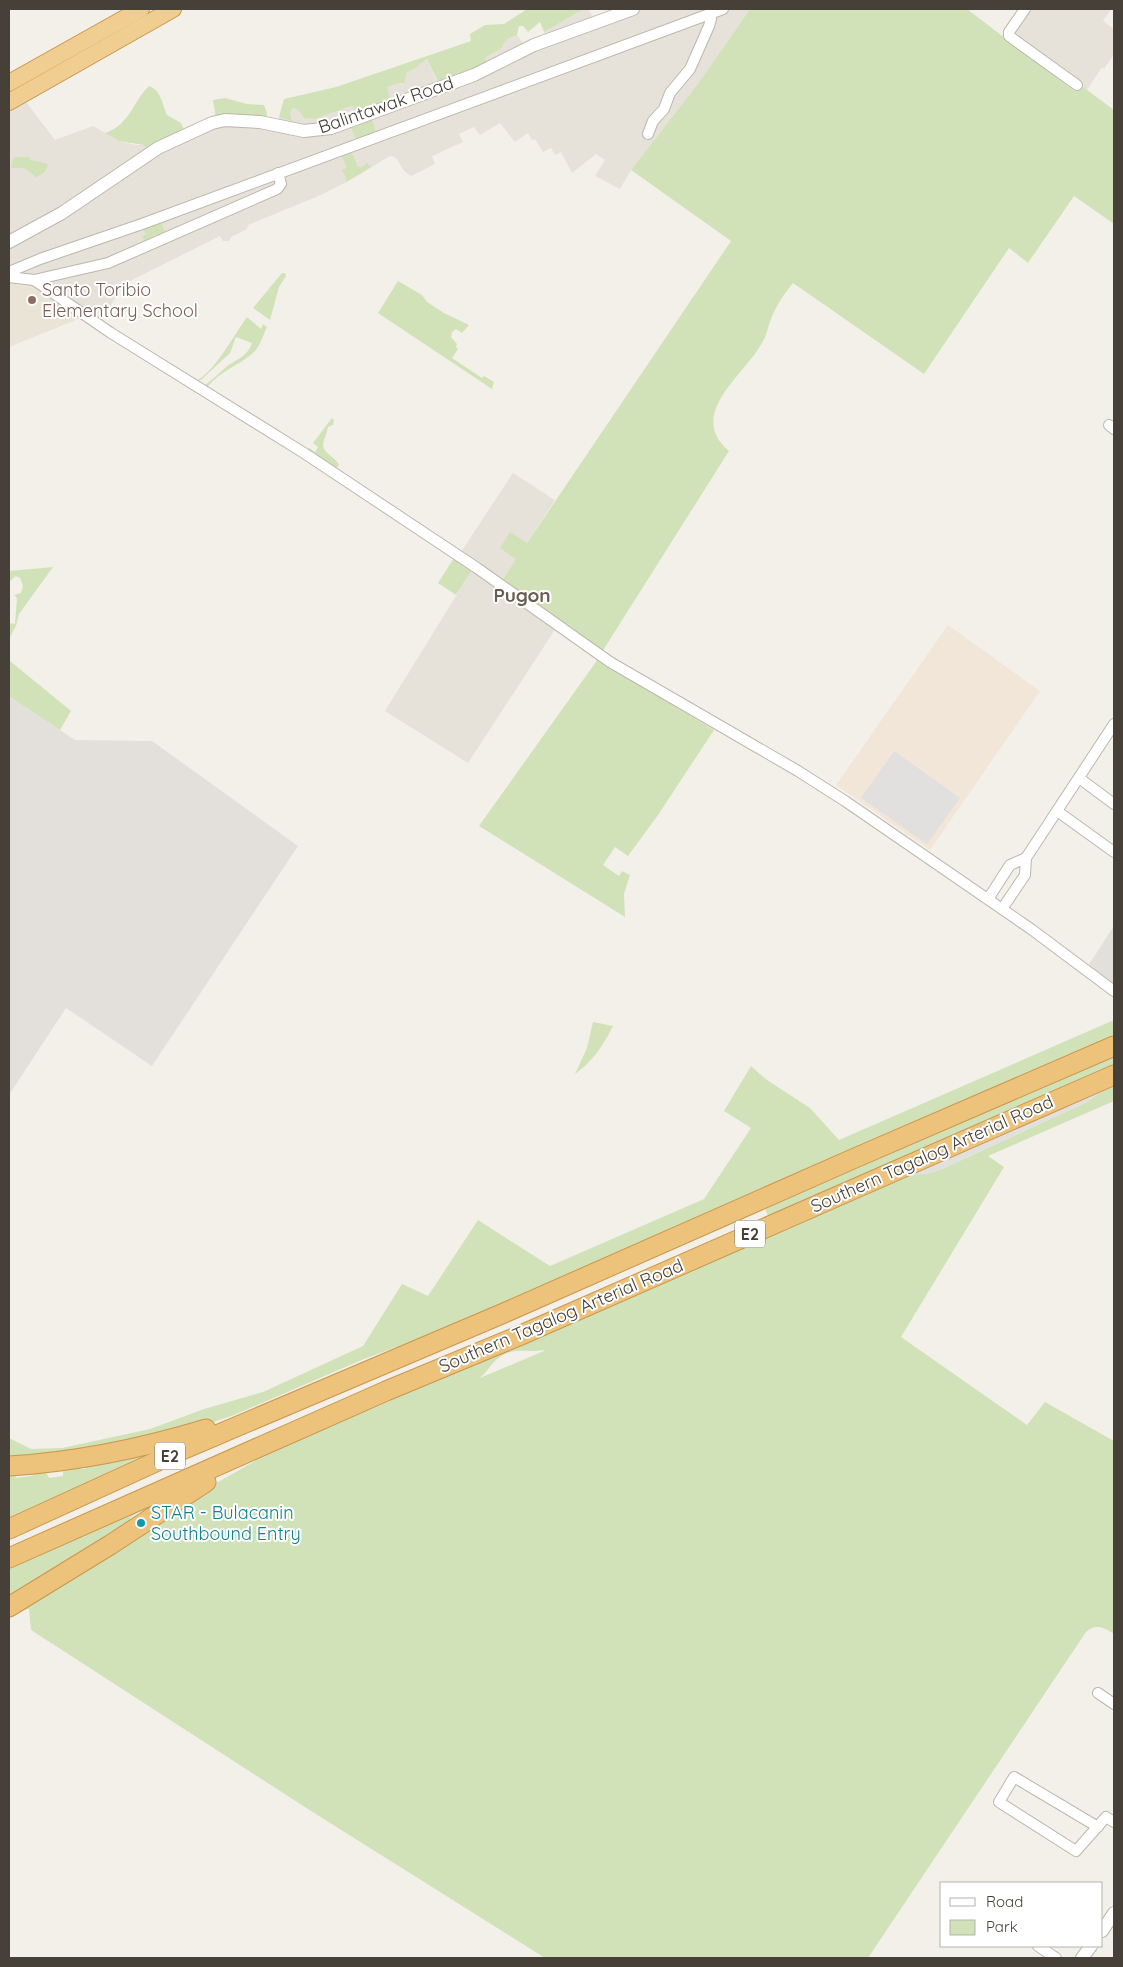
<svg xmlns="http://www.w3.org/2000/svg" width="1123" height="1967" viewBox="0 0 1123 1967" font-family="Quicksand,sans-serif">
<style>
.residential{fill:#e6e1d9}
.commercial{fill:#f2e6d8}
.industrial{fill:#e3dfdb}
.education{fill:#eae4d6}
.green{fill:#d1e2b8;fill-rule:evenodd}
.parking{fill:#e2e0de}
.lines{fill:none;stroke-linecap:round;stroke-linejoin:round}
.minor-casing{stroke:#bdb7ae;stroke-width:12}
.tertiary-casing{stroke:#bdb7ae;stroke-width:14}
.trunk-casing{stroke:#cb964c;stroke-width:18}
.motorway-casing{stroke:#cb964c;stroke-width:21}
.minor{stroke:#fff;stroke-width:10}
.tertiary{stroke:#fff;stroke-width:12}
.trunk{stroke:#f0cd90;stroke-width:16}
.motorway{stroke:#edc27b;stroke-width:19}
.education-dot{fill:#8d6e63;stroke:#fff;stroke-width:2}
.culture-dot{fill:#0f9aa8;stroke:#fff;stroke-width:2}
.labels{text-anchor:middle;stroke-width:4;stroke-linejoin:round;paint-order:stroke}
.shield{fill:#fff;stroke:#7e7974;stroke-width:1}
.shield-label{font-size:16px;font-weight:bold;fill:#464039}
.street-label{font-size:18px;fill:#464039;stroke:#fff}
.education-label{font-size:18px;fill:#785e54;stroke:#fff;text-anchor:start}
.culture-label{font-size:18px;fill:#0d838f;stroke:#fff;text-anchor:start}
.neighbourhood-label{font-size:19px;font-weight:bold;fill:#685e51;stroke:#fff}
</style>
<rect width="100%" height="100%" fill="#f3f0ea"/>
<g class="residential">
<path d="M584 9H588L594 19 623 9H750L700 81 631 170 620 189 595 176 605 160 596 154 572 173 561 152 555 155 551 148 543 152 535 139 532 140 528 133 515 142 500 123 480 135 474 127 459 134 463 142 432 156 435 164 411 176 404 171 397 159 392 156 388 157 354 178 321 195 248 225 247 229 231 237 229 241H223L220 236 124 284 97 328 29 283 9 281V111L26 102 55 140 93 126 119 141 136 145H144L194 128 277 123 279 117 292 120 290 113 293 108 298 110 304 118 315 119 351 106 354 107 357 112 387 89V87L399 83 403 85 407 72 426 59H427L437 82 489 64 485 58 502 48 505 41 515 35H517L524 45 546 37 544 32Z"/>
<path d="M1023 9H1111L1103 21 1114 29V54L1104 69 1102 67 1087 90 1079 85 1074 91 1004 37Z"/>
<path d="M513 473 555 500 502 581 461 552Z"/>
<path d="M472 570 556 628 468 763 385 711Z"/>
</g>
<path class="commercial" d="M948 625 1040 691 930 850 836 785Z"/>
<g class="industrial">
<path d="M10 697 75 740 152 741 298 846 152 1066 66 1008 9 1095Z"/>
<path d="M1114 926V986L1088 966Z"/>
</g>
<path class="education" d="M9 281 29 283 81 318 9 347Z"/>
<g class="green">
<path d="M527 9H584L544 32 540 22 528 32 523 26H519L517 35C510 37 504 40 502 48L485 58 489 64 449 81 448 78 438 82 427 59C419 63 416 70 407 72L404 84 399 83 387 87 390 99 357 112 354 107 351 106 315 119 304 118 298 110 293 108 290 113 292 121 279 117 284 99 336 87 471 41 470 34 485 25 504 24Z"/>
<path d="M750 9H967L1074 91 1079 84 1114 110V224L1074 196 1028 263 1009 248 924 374 793 283C784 294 776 306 771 319 768 326 767 335 763 341 746 375 685 413 729 451L602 652 502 581 516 559 500 548 510 532 527 543 731 241 631 170 700 81Z"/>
<path d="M149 86C162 91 162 104 167 115L181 123 185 132 148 151 144 145 119 141 105 133C130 125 133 101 149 86Z"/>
<path d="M225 98 247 104 264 105 267 113 266 120 216 118 213 100Z"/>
<path d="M371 117 376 132 356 140 350 125Z"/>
<path d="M350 149 358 167H362L367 163 371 167 346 182V177L342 170 347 167 339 152Z"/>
<path d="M17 157H29L30 160 48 164C46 172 43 174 36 177L24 168H11L13 158Z"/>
<path d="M160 220 166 234 159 238 157 234 152 236 154 240 146 244 142 236 146 234 142 226Z"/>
<path d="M282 273H285L286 276 279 287 270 320 253 308Z"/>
<path d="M398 281 422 295 427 302 444 313 469 325 462 333 456 329 452 332 451 337 457 344 456 347 458 349 452 358 482 378 484 376 494 382 492 389 378 313Z"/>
<path d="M247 317 261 329 263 324 267 327C263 335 261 345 254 352 241 365 219 371 207 388L205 385C212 380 219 373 226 367 237 359 247 357 252 343L236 337 230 353 201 380 195 381C213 375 235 333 247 317Z"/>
<path d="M332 418 334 420 333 425 328 427C327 433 324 439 323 444 323 454 336 457 339 465L335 469 306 451 309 448 315 452 318 447 313 443Z"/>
<path d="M454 558 472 570 456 595 438 583Z"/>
<path d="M53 567 19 614 16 626 9 639V623L15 624 17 598 14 595 21 593 23 586 20 578 16 576 10 581 9 571Z"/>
<path d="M598 659 714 730 658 815 628 856 615 847 603 865 619 876 622 871 630 875 624 894 625 917 479 826Z"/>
<path d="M10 661 71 711 60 730 10 697Z"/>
<path d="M1114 1020V1039L483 1315 364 1359 234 1415 190 1430 62 1453 59 1451 44 1453V1456L9 1458V1438L31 1449 62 1448 150 1429 204 1409 263 1392 363 1346 402 1284 428 1296 478 1220 550 1266 704 1199 751 1128 724 1111 751 1066 767 1080 810 1108 839 1140Z"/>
<path d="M593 1022 613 1026C603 1046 593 1061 575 1074L587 1048Z"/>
<path d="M1114 1051V1069L769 1218 763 1204Z"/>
<path d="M1114 1083V1101L988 1156 1004 1167 901 1337 1027 1425 1045 1402 1114 1441V1634C1104 1628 1096 1623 1086 1632L868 1958H545L311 1811 31 1630 29 1609 15 1612 197 1494 255 1461 461 1366 904 1176 930 1173 942 1169 1085 1103ZM544 1350V1351L480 1378C487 1372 492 1362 500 1357 513 1347 529 1353 544 1350Z"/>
<path d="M158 1452 9 1522V1475L18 1472 15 1478 32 1476 36 1471 46 1472 49 1478 63 1476V1468L80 1464V1469H86L87 1464Z"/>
<path d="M172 1494 144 1517 140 1511 130 1518 133 1523 9 1601V1565Z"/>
</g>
<g class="parking">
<path d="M894 751 960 798 927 844 861 798Z"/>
<path d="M1114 1083 1085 1103 942 1169 930 1173 904 1176Z"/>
</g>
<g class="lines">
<g class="minor-casing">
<g id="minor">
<path d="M1025 9 1009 32V36L1077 85"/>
<path d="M648 134 653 121 664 109 670 93 690 69 709 26 711 19 710 14"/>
<path d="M9 272 40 259 142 224 723 9"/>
<path d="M9 277 34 280 108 263 277 189 281 184 278 173"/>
<path d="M34 280 111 333 304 453 477 568 610 662 798 771 845 801 1031 929 1114 991"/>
<path d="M1109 425 1114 429"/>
<path d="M1079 778 1114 804"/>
<path d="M1057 811 1114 852"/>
<path d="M988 899 1010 865 1026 858"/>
<path d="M1002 909 1025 875 1026 858 1114 724"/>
<path d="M1098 1693 1114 1704"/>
<path d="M1098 1827 1014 1777 999 1802 1076 1851 1106 1817 1114 1822"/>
<path d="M1038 1946 1056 1958"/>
</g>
</g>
<g class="tertiary-casing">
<g id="tertiary">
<path d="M9 242 62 213 158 148 212 123 225 120 260 122 304 131 331 128 474 75 534 45 633 9"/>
<path d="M1102 1931 1114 1913"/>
<path d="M1082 1958 1091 1946"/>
</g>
</g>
<g class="trunk-casing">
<g id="trunk">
<path d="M9 83 141 9"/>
<path d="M9 102 173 9"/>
</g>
</g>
<g class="motorway-casing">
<g id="motorway">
<path d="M9 1466C75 1462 143 1448 206 1429"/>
<path d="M9 1529 184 1449 504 1313 855 1158 1114 1046"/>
<path d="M9 1558 386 1391 521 1335 1114 1075"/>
<path d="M9 1607 110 1545 206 1482"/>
</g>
</g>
<use href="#minor" class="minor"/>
<use href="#tertiary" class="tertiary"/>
<use href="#trunk" class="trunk"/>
<use href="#motorway" class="motorway"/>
</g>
<circle class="education-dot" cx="32" cy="300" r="5"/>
<circle class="culture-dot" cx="141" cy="1523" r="5"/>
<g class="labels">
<g class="shield">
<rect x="735" y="1220.5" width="30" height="27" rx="4"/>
<rect x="155" y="1442.5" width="30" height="27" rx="4"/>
</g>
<g class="shield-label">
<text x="750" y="1240">E2</text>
<text x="170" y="1462">E2</text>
</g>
<g class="street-label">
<text transform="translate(386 105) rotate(-19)" y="6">Balintawak Road</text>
<text transform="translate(932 1154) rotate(-24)" y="6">Southern Tagalog Arterial Road</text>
<text transform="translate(561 1316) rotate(-23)" y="6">Southern Tagalog Arterial Road</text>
</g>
<g class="education-label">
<text x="42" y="296">Santo Toribio<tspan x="42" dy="21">Elementary School</tspan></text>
</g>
<g class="culture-label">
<text x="151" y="1519">STAR - Bulacanin<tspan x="151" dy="21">Southbound Entry</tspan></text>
</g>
<g class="neighbourhood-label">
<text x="522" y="602">Pugon</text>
</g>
</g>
<rect width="1123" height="1967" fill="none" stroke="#464039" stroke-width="20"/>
<rect x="940" y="1882" width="162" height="65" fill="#ffffff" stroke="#b5b3b0"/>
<rect x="950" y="1898" width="25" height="8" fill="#ffffff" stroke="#b5b3b0"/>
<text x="986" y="1907" font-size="15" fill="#464039">Road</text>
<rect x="950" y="1920" width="25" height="15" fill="#d1e2b8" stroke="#b5b3b0"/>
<text x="986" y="1932" font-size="15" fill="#464039">Park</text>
</svg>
